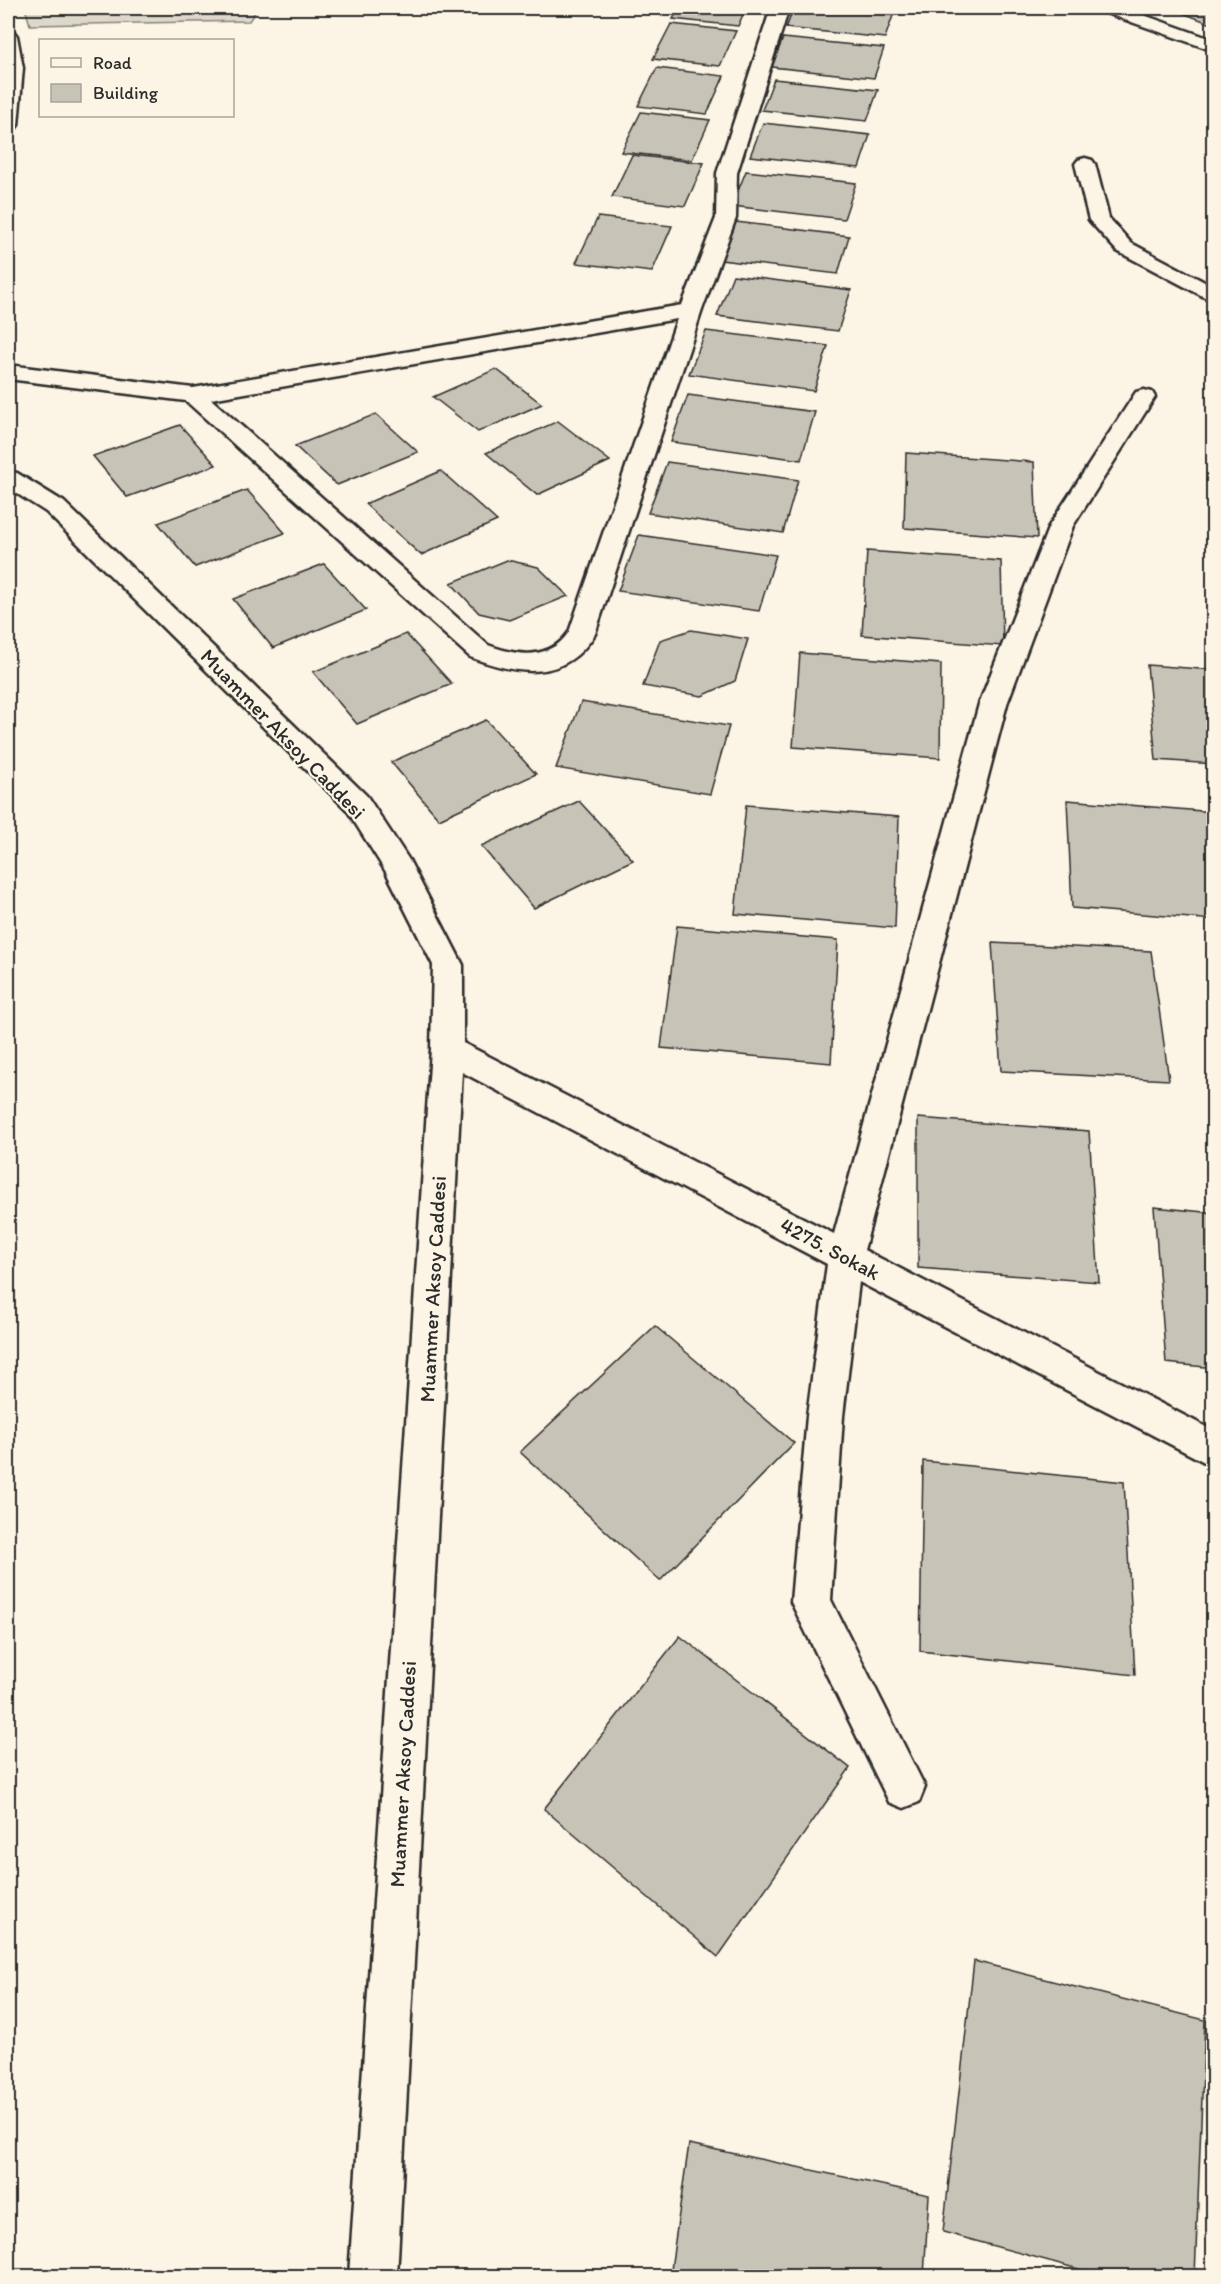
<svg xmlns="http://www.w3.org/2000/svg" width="1221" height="2284" viewBox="0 0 1221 2284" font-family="Itim,sans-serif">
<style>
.green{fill:#ded8ca;stroke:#84827a;stroke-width:1.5}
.building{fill:#c8c3b7;stroke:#2b2b2b;stroke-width:1.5}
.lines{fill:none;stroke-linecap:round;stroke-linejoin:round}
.minor-casing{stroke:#2b2b2b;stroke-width:5}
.minor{fill:#fcf5e5;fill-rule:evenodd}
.labels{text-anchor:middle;stroke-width:4.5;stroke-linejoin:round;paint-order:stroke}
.street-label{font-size:21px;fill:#2b2b2b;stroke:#fcf5e5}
</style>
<rect width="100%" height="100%" fill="#fcf5e5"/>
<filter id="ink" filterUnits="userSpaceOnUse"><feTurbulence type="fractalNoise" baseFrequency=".0167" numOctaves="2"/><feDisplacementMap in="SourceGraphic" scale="12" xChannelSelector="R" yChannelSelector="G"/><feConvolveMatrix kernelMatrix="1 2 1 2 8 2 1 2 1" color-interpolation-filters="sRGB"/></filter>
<g filter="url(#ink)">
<path class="green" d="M25 8H258L249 21 30 25Z"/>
<g class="building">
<path d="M679 8H746L738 26 673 19Z"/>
<path d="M794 8H869L895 10 885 38 786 28Z"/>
<path d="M1188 8H1214V25L1180 12Z"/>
<path d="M671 24 736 31 720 66 653 59Z"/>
<path d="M783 38 884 48 874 78 772 67Z"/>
<path d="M657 68 724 76 707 114 638 106Z"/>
<path d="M774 79 878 90 867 121 762 110Z"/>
<path d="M641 112 710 120 692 160 621 152Z"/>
<path d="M763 123 870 135 859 168 750 156Z"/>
<path d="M632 155 704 163 685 206 612 197Z"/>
<path d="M746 171 856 183 844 219 732 206Z"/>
<path d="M598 217 672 226 652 272 576 263Z"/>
<path d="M736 222 849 236 838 274 721 260Z"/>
<path d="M733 275 851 290 838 331 717 316Z"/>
<path d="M706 331 828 346 814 391 689 374Z"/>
<path d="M496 369 542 404 478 432 433 397Z"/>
<path d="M688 395 815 412 801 460 671 442Z"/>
<path d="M376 414 418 452 337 485 295 446Z"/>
<path d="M558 421 610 461 537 495 486 453Z"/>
<path d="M180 425 216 465 127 497 93 456Z"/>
<path d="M906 453 1034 462 1037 538 904 528Z"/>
<path d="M667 462 798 480 783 533 648 513Z"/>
<path d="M441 471 497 521 421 555 365 504Z"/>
<path d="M247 490 285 533 195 567 158 523Z"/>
<path d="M639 535 776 555 759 611 618 591Z"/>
<path d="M867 551 1001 561 1003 646 862 635Z"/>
<path d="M507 560 538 567 568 596 509 620 479 613 451 583Z"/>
<path d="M324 564 366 610 273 648 233 599Z"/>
<path d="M691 630 748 639 735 681 702 696 643 686 660 640Z"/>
<path d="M406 634 452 684 357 724 313 672Z"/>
<path d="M800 653 941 664 940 758 793 747Z"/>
<path d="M1147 665 1214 670V764L1156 760Z"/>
<path d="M581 702 729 726 710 794 556 768Z"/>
<path d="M486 720 536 774 439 819 391 762Z"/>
<path d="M1067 800 1214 812V920L1072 908Z"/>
<path d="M579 801 633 860 534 908 481 846Z"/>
<path d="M746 805 899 817 895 928 735 914Z"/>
<path d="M677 926 838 940 831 1063 661 1048Z"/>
<path d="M992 943 1151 951 1169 1080 1001 1071Z"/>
<path d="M918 1118 1089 1131 1099 1282 918 1268Z"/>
<path d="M1154 1207 1214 1213V1368L1166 1363Z"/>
<path d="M655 1326 794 1443 660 1581 520 1452Z"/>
<path d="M923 1461 1124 1482 1135 1675 920 1651Z"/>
<path d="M680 1636 850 1768 718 1957 544 1809Z"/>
<path d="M974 1961 1205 2020 1195 2276H1104L943 2232Z"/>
<path d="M689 2144 929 2195 924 2276H670Z"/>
</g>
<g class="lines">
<g class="minor-casing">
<g id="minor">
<path d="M771 8H789L737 173 736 218 702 310 595 634C564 683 518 675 470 657L186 401 8 379V365L193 388 682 305 716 218 717 173ZM677 319 569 632C549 661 517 656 488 645L211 399Z"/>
<path d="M1100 8H1124L1214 40V51L1103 12Z"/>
<path d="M8 31 14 32 17 36 23 68 18 125 15 129 8 131Z"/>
<path d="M1085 158 1092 160 1095 164 1109 218 1131 243 1214 287V302L1117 251 1089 220 1075 164 1078 160Z"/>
<path d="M1144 390 1152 392 1155 397 1073 526 1007 704 864 1250 1214 1431V1467L859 1282 843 1416 831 1600 925 1787 919 1802 904 1808 889 1802 791 1602 807 1416 827 1264 462 1072 397 2276H349L431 1049 433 965 386 872 347 810 46 512 8 488V471L17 473 64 502 367 796 409 860 463 965V1043L834 1234 979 704 1049 526 1136 392Z"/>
</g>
</g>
<use href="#minor" class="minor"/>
</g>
</g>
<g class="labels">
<g class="street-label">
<text transform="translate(283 734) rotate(46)" y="7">Muammer Aksoy Caddesi</text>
<text transform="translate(830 1249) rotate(28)" y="7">4275. Sokak</text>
<text transform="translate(433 1289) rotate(-87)" y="7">Muammer Aksoy Caddesi</text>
<text transform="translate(403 1774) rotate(-87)" y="7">Muammer Aksoy Caddesi</text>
</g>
</g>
<rect width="1221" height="2284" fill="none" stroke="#fcf5e5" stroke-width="30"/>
<rect x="15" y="15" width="1191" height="2254" fill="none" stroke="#2b2b2b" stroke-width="2" filter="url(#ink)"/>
<rect x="39" y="39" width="195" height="78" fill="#fcf5e5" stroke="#a8a49b" stroke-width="1.5"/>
<rect x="51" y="58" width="30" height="9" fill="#fcf5e5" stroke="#a8a49b" stroke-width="1.5"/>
<text x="93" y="69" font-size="18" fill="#2b2b2b">Road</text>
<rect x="51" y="84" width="30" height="18" fill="#c8c3b7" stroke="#a8a49b" stroke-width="1.5"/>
<text x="93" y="99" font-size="18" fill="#2b2b2b">Building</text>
</svg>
